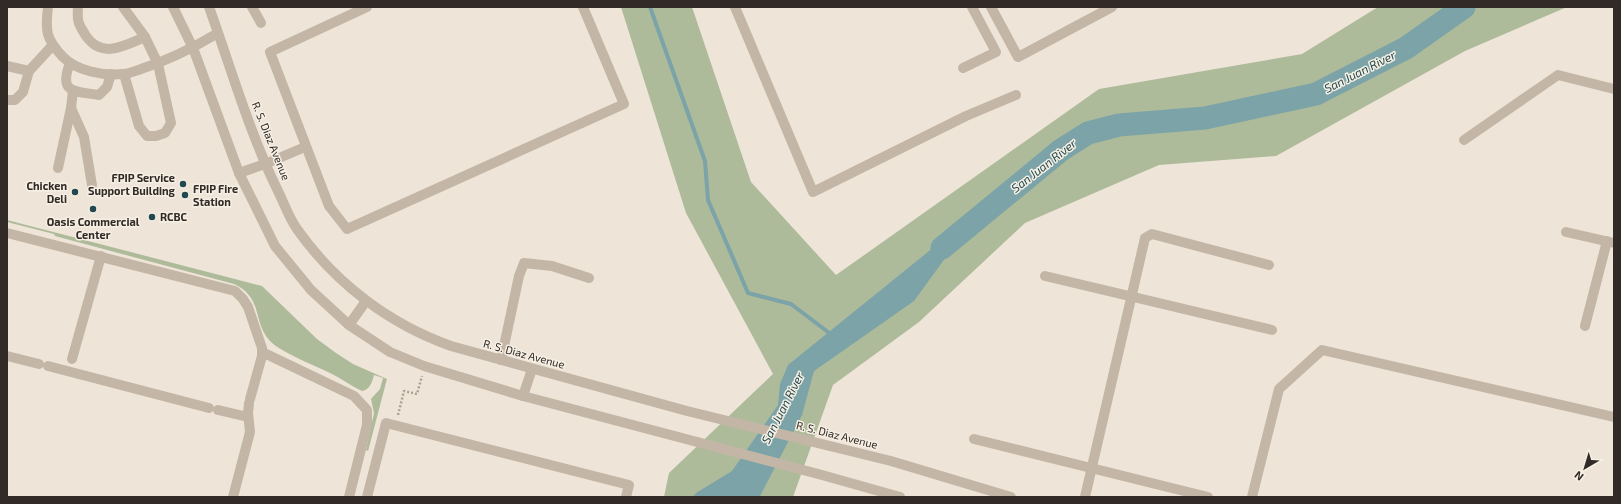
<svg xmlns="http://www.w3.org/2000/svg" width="1621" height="504" viewBox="0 0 1621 504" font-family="'Exo 2',sans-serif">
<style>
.green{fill:#aebb9a}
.water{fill:#7ba3a8}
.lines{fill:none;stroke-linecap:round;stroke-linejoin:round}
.stream{stroke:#7ba3a8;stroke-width:4}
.river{stroke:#7ba3a8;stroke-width:23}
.path{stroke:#b0a090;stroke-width:2.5;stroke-dasharray:2 2;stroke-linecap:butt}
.minor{stroke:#c4b6a6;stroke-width:10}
.poi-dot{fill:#20484e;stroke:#f6efe4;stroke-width:1.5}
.labels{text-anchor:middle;stroke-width:3;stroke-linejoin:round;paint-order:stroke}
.street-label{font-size:11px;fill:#312a26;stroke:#f6efe4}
.poi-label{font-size:11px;font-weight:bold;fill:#312a26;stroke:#f6efe4;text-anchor:end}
.water-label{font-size:12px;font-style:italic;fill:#20484e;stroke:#f6efe4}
</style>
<rect width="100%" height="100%" fill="#eee5d8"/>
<g class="green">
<path d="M621 7H692L751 182 836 275 1099 89 1302 54 1378 7H1567L1465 51 1276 156 1159 165 1025 223 919 322 833 385 793 497H664L669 473 773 374 686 213Z"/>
<path d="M7 220 262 286 317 339 336 353 353 364 387 379 368 451 366 450 374 413 371 399 380 389 383 378 374 375C372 382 370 390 362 391 351 386 342 379 332 374 317 366 281 353 270 341 252 322 264 298 234 284L55 236 54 234 7 222Z"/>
</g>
<path class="water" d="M967 228 914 301 814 371 802 415 760 496 693 497 696 493 732 471 778 405 780 384 788 365 939 243Z"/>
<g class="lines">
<path class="stream" d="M650 7 705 161 708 200 748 293 791 304 832 335"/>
<path class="river" d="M942 248 1061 150 1088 133 1119 125 1205 118 1316 94 1406 48 1464 7"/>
<path class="path" d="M398 415 404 391 417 394 422 376"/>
<g class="minor">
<path d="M48 7C45 31 46 39 63 57 77 71 103 76 123 74 129 74 135 71 141 69 169 60 193 48 218 33"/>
<path d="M78 7C77 22 78 23 86 36 102 59 124 46 145 37"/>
<path d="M123 7 145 37 158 64 171 123 165 133 156 136H147L139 126 124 74"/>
<path d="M173 7 193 48 239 173 275 246 311 290 349 325 390 352 424 366 523 396 822 475 900 497"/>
<path d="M209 7C231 68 249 132 278 191 284 203 289 218 297 229 335 283 389 324 451 346L687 411 891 461 1011 497"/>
<path d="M252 7 261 23"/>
<path d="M367 7 270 52 329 206 347 229 624 104 583 7"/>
<path d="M735 7 813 192 966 116 1016 95"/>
<path d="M991 7 1018 57 1112 7"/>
<path d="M70 63C58 94 75 91 99 95L107 87 111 74"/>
<path d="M7 66 29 71"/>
<path d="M963 68 996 52 972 7"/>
<path d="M73 91 71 108 84 137 92 185"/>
<path d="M7 100H15L23 92 29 71 52 46"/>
<path d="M1464 140 1558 75 1614 89"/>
<path d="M58 168 71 108"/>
<path d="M239 173 265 164 305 147"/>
<path d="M1566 232 1614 243"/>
<path d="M7 233 235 291 243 299 248 307 262 348V356L250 399"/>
<path d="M1045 276 1272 330"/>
<path d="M349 325 366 301"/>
<path d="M1585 326 1607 241"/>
<path d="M262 352 354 396 367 410V425L349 497"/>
<path d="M7 356 39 364"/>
<path d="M72 359 101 256"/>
<path d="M501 360 519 276 524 263 552 266 589 278"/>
<path d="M48 366 209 408"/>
<path d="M523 396 532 369"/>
<path d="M218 410 248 417"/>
<path d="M974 439 1208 497"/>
<path d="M233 497 250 432 248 413 249 403"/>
<path d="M367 497 386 423 629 485 626 497"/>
<path d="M1085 497 1145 238 1152 234 1269 265"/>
<path d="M1252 497 1279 389 1322 350 1614 417"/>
</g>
</g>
<g class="poi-dot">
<circle cx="183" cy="184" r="4"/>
<circle cx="75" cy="192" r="4"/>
<circle cx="185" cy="195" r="4"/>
<circle cx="93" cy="209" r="4"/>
<circle cx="152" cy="217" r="4"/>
</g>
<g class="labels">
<g class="street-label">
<text transform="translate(271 141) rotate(68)" y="4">R. S. Diaz Avenue</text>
<text transform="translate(524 354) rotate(15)" y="4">R. S. Diaz Avenue</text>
<text transform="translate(837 435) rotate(14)" y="4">R. S. Diaz Avenue</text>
</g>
<g class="poi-label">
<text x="175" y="182">FPIP Service<tspan x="175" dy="13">Support Building</tspan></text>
<text x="67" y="190">Chicken<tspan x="67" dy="13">Deli</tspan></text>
<text x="193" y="193" text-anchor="start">FPIP Fire<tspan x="193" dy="13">Station</tspan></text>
<text x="160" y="221" text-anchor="start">RCBC</text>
<text x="93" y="226" text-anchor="middle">Oasis Commercial<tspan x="93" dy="13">Center</tspan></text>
</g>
<g class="water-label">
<text transform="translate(1360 72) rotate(-27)" y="4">San Juan River</text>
<text transform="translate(1044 166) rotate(-38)" y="4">San Juan River</text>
<text transform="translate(783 408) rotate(-63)" y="4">San Juan River</text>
</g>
</g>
<rect width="1621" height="504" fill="none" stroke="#312a26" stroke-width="16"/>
<g transform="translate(1585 468) rotate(218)" stroke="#f6efe4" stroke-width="3" paint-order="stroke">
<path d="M0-3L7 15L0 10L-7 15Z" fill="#312a26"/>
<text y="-6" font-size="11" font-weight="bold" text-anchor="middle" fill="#312a26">N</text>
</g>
</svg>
